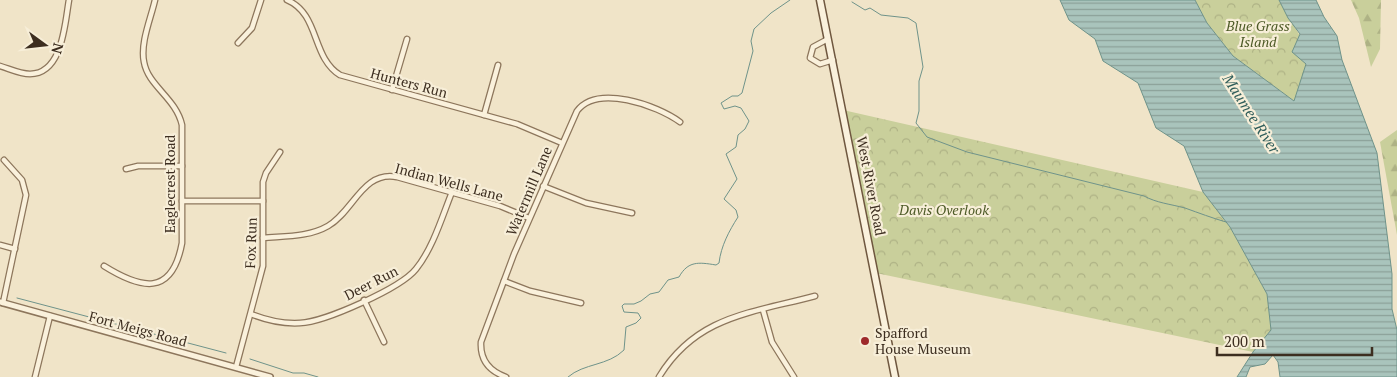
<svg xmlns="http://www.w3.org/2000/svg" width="1397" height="377" viewBox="0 0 1397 377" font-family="'PT Serif',serif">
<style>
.forest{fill:url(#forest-firs)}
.park{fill:url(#park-crowns)}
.water{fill:url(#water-rules);stroke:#6f938a}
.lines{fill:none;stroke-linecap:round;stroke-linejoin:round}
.stream{stroke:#6f938a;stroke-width:1}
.minor-casing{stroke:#8d765c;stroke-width:7}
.tertiary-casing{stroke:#8d765c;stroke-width:8}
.secondary-casing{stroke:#6f573f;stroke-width:9}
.minor{stroke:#faf1dc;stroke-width:4.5}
.tertiary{stroke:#faf1dc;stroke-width:5}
.secondary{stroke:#faf1dc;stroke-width:6}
.poi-dot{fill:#9e2a2b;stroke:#f7eed8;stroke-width:2}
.labels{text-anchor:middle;stroke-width:4.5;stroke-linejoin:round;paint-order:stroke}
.park-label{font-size:14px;font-style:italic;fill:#4d5a26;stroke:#f7eed8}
.street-label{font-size:14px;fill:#3d2e20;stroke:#f7eed8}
.poi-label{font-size:14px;fill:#3d2e20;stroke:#f7eed8;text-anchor:start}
.water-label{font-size:15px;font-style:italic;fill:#2f5d5a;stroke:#f7eed8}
</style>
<defs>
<pattern id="forest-firs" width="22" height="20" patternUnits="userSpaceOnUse" patternTransform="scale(1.25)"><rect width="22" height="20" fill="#c9cf9b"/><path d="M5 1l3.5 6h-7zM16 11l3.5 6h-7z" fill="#aeb285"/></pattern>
<pattern id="park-crowns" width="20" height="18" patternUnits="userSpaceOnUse" patternTransform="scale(1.25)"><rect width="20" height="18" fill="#c9cf9b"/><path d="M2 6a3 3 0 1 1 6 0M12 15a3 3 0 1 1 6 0" fill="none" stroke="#aeb285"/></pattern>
<pattern id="water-rules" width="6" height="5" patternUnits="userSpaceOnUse" patternTransform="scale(1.25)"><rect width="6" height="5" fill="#a9c4bc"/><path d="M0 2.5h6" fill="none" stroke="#8ba098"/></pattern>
</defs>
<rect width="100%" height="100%" fill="#f0e4c8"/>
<g class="forest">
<path d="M1351 0H1381L1380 49 1371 67 1359 18Z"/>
<path d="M1397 130V235L1380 142Z"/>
</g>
<g class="park">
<path d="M1195 0H1279C1289 20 1308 40 1306 64 1305 75 1298 90 1294 101L1233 56 1207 23Z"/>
<path d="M843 110 1203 192 1230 227 1267 294 1272 330 1253 352 876 273Z"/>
</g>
<path class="water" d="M1060 0H1195L1207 23 1233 56 1294 101 1306 64 1292 52 1300 34 1288 18 1279 0H1316L1324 17 1337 36 1342 60 1377 153 1392 274V309L1397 330V377H1280L1278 362 1273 355 1265 364 1250 367 1246 377H1237L1253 352 1271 330 1267 294 1230 227 1203 192 1184 146 1156 128 1138 83 1103 61 1095 39 1069 20Z"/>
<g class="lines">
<g class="stream">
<path d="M852 2 865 10 870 8 881 15 908 18 916 23 923 67 919 81V111L916 123 927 137 967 152 1144 196C1157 203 1170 204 1185 208 1199 213 1212 218 1226 222"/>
<path d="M17 298 226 353"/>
<path d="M250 359 293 373H304L318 377"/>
<path d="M568 377C584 363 608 366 624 350L626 327 636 323 641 318 638 313 624 312 622 306 624 304H634L641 301 650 294 659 292 668 280 679 277C688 261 698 262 716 265L719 263C721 246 729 231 738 217L736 210 724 199 737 179 726 154 736 147 738 135 745 129 749 121 741 108 735 106 724 109 721 103 732 96H738L742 93 753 51 751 41 754 29 771 13 790 0"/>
</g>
<g class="minor-casing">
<g id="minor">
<path d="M287 0C320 14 311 57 340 75L517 124 562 143"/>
<path d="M828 39 813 47 810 58 820 64 833 60"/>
<path d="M238 43 252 28 261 0"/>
<path d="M0 66C10 69 20 74 30 74 63 74 65 22 69 0"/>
<path d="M392 90 407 39"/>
<path d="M484 115 498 65"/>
<path d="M126 169 138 166H182"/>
<path d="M543 186 586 203 632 213"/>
<path d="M182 201H263"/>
<path d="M263 238C285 236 309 237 328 226 353 212 363 170 397 177L500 206 529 218"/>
<path d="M0 245 15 249"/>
<path d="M104 266C141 289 172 297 182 243V125C176 98 148 86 144 62 140 43 151 18 155 0"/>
<path d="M504 281 530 291 581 303"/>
<path d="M364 300 384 342"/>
<path d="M3 303 26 195 22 180 4 160"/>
<path d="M763 310 772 342 794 377"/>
<path d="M251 314C266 320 283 324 300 323 325 322 401 288 416 269 433 248 442 217 452 192"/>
<path d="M236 367 263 266V182L266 173 280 152"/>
<path d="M35 377 50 316"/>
<path d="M506 377C489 371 480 360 481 342L514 254 577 111C597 84 657 105 680 122"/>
<path d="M659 377C696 316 751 313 815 296"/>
</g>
</g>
<g class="tertiary-casing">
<path id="tertiary" d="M0 302 270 377"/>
</g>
<g class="secondary-casing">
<path id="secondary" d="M820 0 895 377"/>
</g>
<use href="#minor" class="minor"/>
<use href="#tertiary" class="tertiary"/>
<use href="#secondary" class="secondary"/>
</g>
<circle class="poi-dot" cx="865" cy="341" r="5"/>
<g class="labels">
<g class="park-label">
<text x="1258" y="31">Blue Grass<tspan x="1258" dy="16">Island</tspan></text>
<text x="944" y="215">Davis Overlook</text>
</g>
<g class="street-label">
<text transform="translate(409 83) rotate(15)" y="5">Hunters Run</text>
<text transform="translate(449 182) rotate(15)" y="5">Indian Wells Lane</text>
<text transform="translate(170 184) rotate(-90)" y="5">Eaglecrest Road</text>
<text transform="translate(871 186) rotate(79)" y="5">West River Road</text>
<text transform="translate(529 191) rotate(-67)" y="5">Watermill Lane</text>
<text transform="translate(251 243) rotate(-88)" y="5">Fox Run</text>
<text transform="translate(371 283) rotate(-27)" y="5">Deer Run</text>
<text transform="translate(138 329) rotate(15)" y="5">Fort Meigs Road</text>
</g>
<g class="poi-label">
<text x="875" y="338">Spafford<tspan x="875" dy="16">House Museum</tspan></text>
</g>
<g class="water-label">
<text transform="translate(1251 114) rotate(57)" y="5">Maumee River</text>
</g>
</g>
<g transform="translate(45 45) rotate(105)" stroke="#f7eed8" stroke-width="4" paint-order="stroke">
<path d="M0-4L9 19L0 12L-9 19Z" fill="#3d2e20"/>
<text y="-8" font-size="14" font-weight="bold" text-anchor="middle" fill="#3d2e20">N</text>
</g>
<path d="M1217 347v8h155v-8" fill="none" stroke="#3d2e20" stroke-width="2.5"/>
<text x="1224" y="347" font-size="15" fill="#3d2e20" stroke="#f7eed8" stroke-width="4" paint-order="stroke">200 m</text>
</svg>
